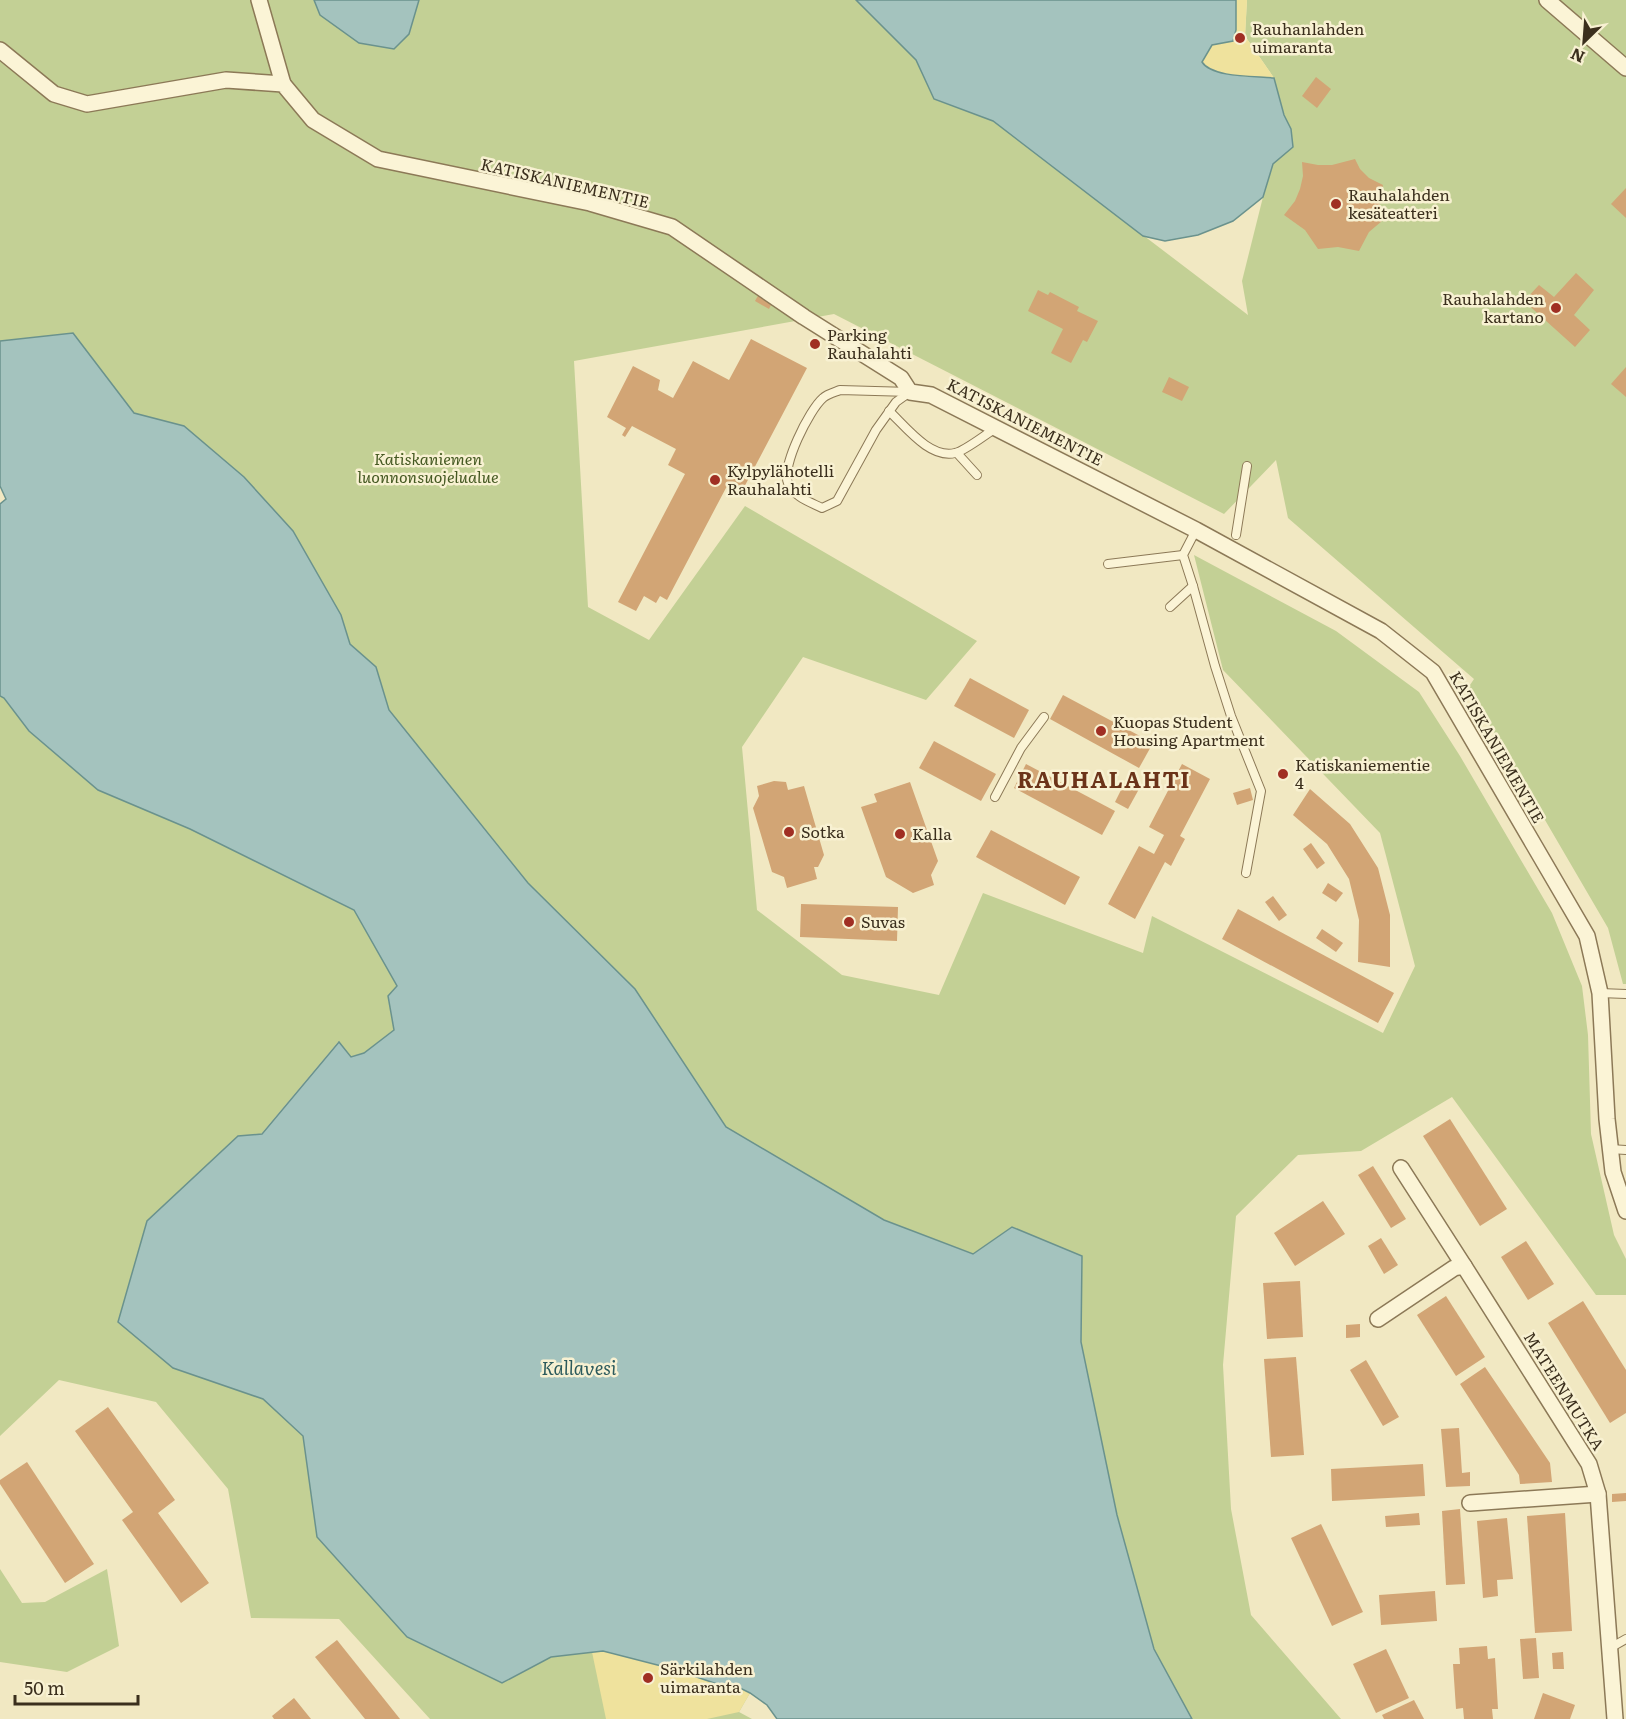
<svg xmlns="http://www.w3.org/2000/svg" width="1626" height="1719" viewBox="0 0 1626 1719" font-family="Literata,serif">
<style>
.green{fill:#c3d095}
.sand{fill:#efe29d}
.water{fill:#a4c3be;stroke:#6a928d;stroke-width:1.5}
.building{fill:#d2a575}
.lines{fill:none;stroke-linecap:round;stroke-linejoin:round}
.lane-casing{stroke:#8c7957;stroke-width:10}
.street-casing{stroke:#8c7957;stroke-width:18}
.lane{stroke:#fbf4d6;stroke-width:8}
.street{stroke:#fbf4d6;stroke-width:15}
.poi-dot{fill:#a02f23;stroke:#f8f1d2;stroke-width:2}
.labels{text-anchor:middle;stroke-width:5;stroke-linejoin:round;paint-order:stroke}
.poi-label{font-size:16px;fill:#3b2f1d;stroke:#f8f1d2;text-anchor:start}
.street-label{font-size:16px;fill:#3b2f1d;stroke:#f8f1d2}
.park-label{font-size:16px;font-style:italic;fill:#455922;stroke:#f8f1d2}
.water-label{font-size:18px;font-style:italic;fill:#2b5a5c;stroke:#f8f1d2}
.district-label{font-size:22px;font-weight:bold;letter-spacing:1.5px;fill:#6b3319;stroke:#f8f1d2}
</style>
<rect width="100%" height="100%" fill="#f1e8c2"/>
<g class="green">
<path d="M0 0H314L321 15 409 34 419 0H856L916 60 934 99 993 121 1248 315 1242 281 1263 197 1273 164 1291 129 1284 115 1274 78 1245 36 1247 0H1626V984H1623L1608 928 1468 688 1474 679 1288 518 1276 460 1224 514 834 314 574 361 588 607 649 640 745 506 977 641 926 700 803 657 742 747 757 910 842 975 939 995 983 893 1143 953 1152 916 1383 1033 1415 966 1380 833 1223 670 1194 555 1336 631 1419 692 1460 756 1552 913 1582 986 1588 1035 1591 1134 1614 1235 1626 1259V1295H1596L1452 1097 1361 1151 1298 1155 1236 1216 1223 1365 1231 1509 1251 1615 1341 1719H1192L1154 1649 1117 1515 1081 1342 1082 1256 1012 1227 973 1254 884 1220 726 1127 635 989 528 883 389 710 376 667 350 644 341 615 293 531 244 477 184 426 134 413 73 333 0 341Z"/>
<path d="M0 696 4 698 29 731 98 790 190 829 354 910 397 986 388 997 394 1030 364 1053 350 1057 338 1042 261 1134 173 1368 263 1399 304 1436 317 1536 502 1683 551 1657 603 1651 750 1693 739 1712 752 1719H430L339 1619 251 1618 228 1489 156 1402 59 1380 0 1436Z"/>
<path d="M0 1569 22 1603 45 1602 107 1569 119 1646 67 1672 0 1662Z"/>
</g>
<g class="sand">
<path d="M1236 0H1247L1245 36 1274 78C1256 76 1212 78 1202 61L1212 45 1236 30Z"/>
<path d="M603 1651 673 1669 723 1686 738 1687 750 1693 739 1712 707 1719H606L592 1652Z"/>
</g>
<g class="water">
<path d="M314 0H419L409 34 394 49 359 43 320 15Z"/>
<path d="M856 0H1236V30L1233 41 1212 45 1202 62C1212 78 1256 76 1274 78L1284 115 1291 129 1293 147 1273 164 1263 197 1233 221 1198 235 1165 241 1143 236 993 121 934 99 916 60Z"/>
<path d="M73 333 134 413 184 426 244 477 293 531 341 615 350 644 376 667 389 710 528 883 635 989 726 1127 884 1220 973 1254 1012 1227 1082 1256 1081 1342 1117 1515 1154 1649 1192 1719H777L767 1705 750 1693 738 1687 723 1686 673 1669 603 1651 551 1657 502 1683 407 1637 317 1537 303 1436 263 1399 173 1368 118 1322 147 1221 238 1136 262 1134 339 1042 351 1057 364 1053 394 1030 388 996 397 986 354 910 190 829 98 790 29 731 4 698 0 696V504L6 499 0 486V341Z"/>
</g>
<g class="building">
<path d="M1316 77 1331 89 1317 108 1302 96Z"/>
<path d="M1355 159 1360 169 1369 178 1383 185 1379 201 1382 221 1369 232 1359 251 1338 247 1318 249 1305 230 1284 215 1295 201 1300 189 1303 176 1302 162 1318 165H1332Z"/>
<path d="M1626 188V218L1611 204Z"/>
<path d="M1576 273 1594 290 1574 315 1590 330 1575 347 1524 301 1539 285 1554 297Z"/>
<path d="M1038 290 1048 295 1050 292 1079 307 1077 311 1098 321 1087 342 1083 340 1071 363 1051 353 1063 329 1028 311Z"/>
<path d="M759 294 773 301 769 309 755 301Z"/>
<path d="M751 339 807 368 741 493 727 486 667 600 660 596 656 603 644 596 636 611 618 602 685 474 668 465 676 449 632 426 625 437 622 435 626 428 607 417 633 366 660 380 658 390 673 398 693 361 729 380Z"/>
<path d="M1626 367V397L1611 384Z"/>
<path d="M1169 377 1189 387 1182 401 1162 392Z"/>
<path d="M970 678 1029 710 1014 738 954 706Z"/>
<path d="M1063 695 1153 743 1139 768 1050 719Z"/>
<path d="M934 741 996 774 981 801 919 768Z"/>
<path d="M1026 764 1115 811 1102 835 1014 788Z"/>
<path d="M1182 764 1210 779 1180 836 1185 839 1177 854 1171 866 1165 862 1135 919 1108 904 1139 846 1154 854 1164 835 1149 827Z"/>
<path d="M774 781 786 782 788 790 804 786 824 855 818 867H814L817 879 787 888 784 877 772 872 753 808 759 796 757 786Z"/>
<path d="M910 782 938 861 931 875 934 885 913 893 886 877 861 807 877 802 874 794Z"/>
<path d="M1125 782 1139 789 1128 809 1115 802Z"/>
<path d="M1250 788 1253 800 1237 805 1233 793Z"/>
<path d="M1310 789 1350 824 1378 868 1390 915V967L1358 962 1359 920 1349 879 1327 844 1293 815Z"/>
<path d="M991 830 1080 877 1065 905 976 857Z"/>
<path d="M1311 843 1325 863 1317 869 1303 849Z"/>
<path d="M1328 883 1343 893 1336 902 1322 893Z"/>
<path d="M1273 896 1287 915 1279 921 1265 902Z"/>
<path d="M801 904 898 907 897 941 800 937Z"/>
<path d="M1238 909 1394 993 1378 1023 1222 939Z"/>
<path d="M1322 929 1343 943 1336 952 1316 938Z"/>
<path d="M1450 1119 1507 1209 1480 1226 1423 1136Z"/>
<path d="M1373 1166 1406 1219 1391 1228 1358 1175Z"/>
<path d="M1323 1201 1345 1234 1295 1266 1274 1233Z"/>
<path d="M1381 1238 1398 1265 1384 1274 1368 1246Z"/>
<path d="M1526 1241 1554 1284 1528 1300 1501 1257Z"/>
<path d="M1300 1281 1303 1337 1267 1339 1263 1283Z"/>
<path d="M1446 1296 1485 1357 1456 1376 1417 1315Z"/>
<path d="M1583 1301 1626 1370V1413L1610 1423 1548 1323Z"/>
<path d="M1360 1324V1337L1346 1338V1325Z"/>
<path d="M1296 1357 1304 1455 1271 1457 1264 1359Z"/>
<path d="M1366 1360 1399 1417 1383 1426 1350 1370Z"/>
<path d="M1485 1367 1550 1463 1552 1482 1520 1484 1519 1475 1460 1384Z"/>
<path d="M108 1407 175 1500 158 1513 209 1583 181 1603 122 1520 133 1512 75 1431Z"/>
<path d="M1459 1428 1462 1473 1470 1472V1486L1446 1487 1441 1429Z"/>
<path d="M27 1462 94 1564 65 1583 0 1484V1480Z"/>
<path d="M1423 1464 1425 1496 1332 1501 1331 1469Z"/>
<path d="M1626 1493V1501L1612 1502V1494Z"/>
<path d="M1460 1509 1465 1584 1446 1585 1442 1511Z"/>
<path d="M1419 1513 1420 1525 1386 1527 1385 1516Z"/>
<path d="M1565 1513 1572 1631 1535 1633 1527 1516Z"/>
<path d="M1507 1518 1513 1579 1497 1580 1498 1596 1483 1598 1477 1521Z"/>
<path d="M1321 1524 1363 1612 1332 1626 1291 1538Z"/>
<path d="M1435 1591 1437 1621 1381 1625 1379 1595Z"/>
<path d="M1536 1638 1539 1678 1523 1679 1520 1639Z"/>
<path d="M337 1640 400 1719H365L315 1657Z"/>
<path d="M1487 1646 1488 1659 1495 1658 1498 1709H1492L1493 1719H1464L1463 1708 1456 1709 1453 1664H1460L1459 1648Z"/>
<path d="M1386 1649 1409 1698 1376 1713 1353 1664Z"/>
<path d="M1563 1652 1564 1669H1553L1552 1653Z"/>
<path d="M1543 1693 1575 1705 1570 1719H1534Z"/>
<path d="M294 1698 311 1719H274L272 1716Z"/>
<path d="M1414 1700 1424 1719H1384L1382 1715Z"/>
</g>
<g class="lines">
<g class="lane-casing">
<g id="lane">
<path d="M840 390 910 392 896 402 876 430 837 501 822 508C810 502 794 497 788 483 781 467 809 410 823 398 827 394 835 392 840 390Z"/>
<path d="M889 411C906 427 930 459 955 453 965 451 986 434 996 428"/>
<path d="M957 453 977 475"/>
<path d="M1196 530 1183 555 1193 586 1215 666 1231 716 1261 791 1246 873"/>
<path d="M1236 535 1247 466"/>
<path d="M1108 564 1183 555"/>
<path d="M1170 607 1193 586"/>
<path d="M995 797 1021 748 1044 717"/>
<path d="M1600 993 1626 994"/>
<path d="M1610 1149 1626 1150"/>
<path d="M1610 1648 1626 1639"/>
</g>
</g>
<g class="street-casing">
<g id="street">
<path d="M259 0 283 84"/>
<path d="M1547 0 1626 68"/>
<path d="M0 50 54 94 87 104 226 80 283 84 313 120 378 159 590 203 672 227 804 317 901 378 910 392 931 395 1196 530 1381 631 1433 672 1587 936 1600 993 1607 1119 1613 1172 1626 1211"/>
<path d="M1401 1168 1464 1266"/>
<path d="M1378 1319 1454 1268 1464 1266 1589 1464 1598 1494 1615 1719"/>
<path d="M1470 1503 1598 1494"/>
</g>
</g>
<use href="#lane" class="lane"/>
<use href="#street" class="street"/>
</g>
<g class="poi-dot">
<circle cx="1240" cy="38" r="6"/>
<circle cx="1336" cy="204" r="6"/>
<circle cx="1556" cy="308" r="6"/>
<circle cx="815" cy="344" r="6"/>
<circle cx="715" cy="480" r="6"/>
<circle cx="1101" cy="731" r="6"/>
<circle cx="1283" cy="774" r="6"/>
<circle cx="789" cy="832" r="6"/>
<circle cx="900" cy="834" r="6"/>
<circle cx="849" cy="922" r="6"/>
<circle cx="648" cy="1678" r="6"/>
</g>
<g class="labels">
<g class="poi-label">
<text x="1252" y="35">Rauhanlahden<tspan x="1252" dy="18">uimaranta</tspan></text>
<text x="1348" y="201">Rauhalahden<tspan x="1348" dy="18">kesäteatteri</tspan></text>
<text x="1544" y="305" text-anchor="end">Rauhalahden<tspan x="1544" dy="18">kartano</tspan></text>
<text x="827" y="341">Parking<tspan x="827" dy="18">Rauhalahti</tspan></text>
<text x="727" y="477">Kylpylähotelli<tspan x="727" dy="18">Rauhalahti</tspan></text>
<text x="1113" y="728">Kuopas Student<tspan x="1113" dy="18">Housing Apartment</tspan></text>
<text x="1295" y="771">Katiskaniementie<tspan x="1295" dy="18">4</tspan></text>
<text x="801" y="838">Sotka</text>
<text x="912" y="840">Kalla</text>
<text x="861" y="928">Suvas</text>
<text x="660" y="1675">Särkilahden<tspan x="660" dy="18">uimaranta</tspan></text>
</g>
<g class="street-label">
<text transform="translate(565 183) rotate(13)" y="6">KATISKANIEMENTIE</text>
<text transform="translate(1025 422) rotate(27)" y="6">KATISKANIEMENTIE</text>
<text transform="translate(1497 747) rotate(60)" y="6">KATISKANIEMENTIE</text>
<text transform="translate(1564 1391) rotate(58)" y="6">MATEENMUTKA</text>
</g>
<g class="park-label">
<text x="428" y="465">Katiskaniemen<tspan x="428" dy="18">luonnonsuojelualue</tspan></text>
</g>
<g class="water-label">
<text x="579" y="1375">Kallavesi</text>
</g>
<g class="district-label">
<text x="1104" y="788">RAUHALAHTI</text>
</g>
</g>
<g transform="translate(1584 42) rotate(205)" stroke="#f8f1d2" stroke-width="4.5" paint-order="stroke">
<path d="M0-4.5L10 22L0 15L-10 22Z" fill="#3b2f1d"/>
<text y="-9" font-size="16" font-weight="bold" text-anchor="middle" fill="#3b2f1d">N</text>
</g>
<path d="M15 1695v9h123v-9" fill="none" stroke="#3b2f1d" stroke-width="3"/>
<text x="24" y="1695" font-size="18" fill="#3b2f1d" stroke="#f8f1d2" stroke-width="4.5" paint-order="stroke">50 m</text>
</svg>
